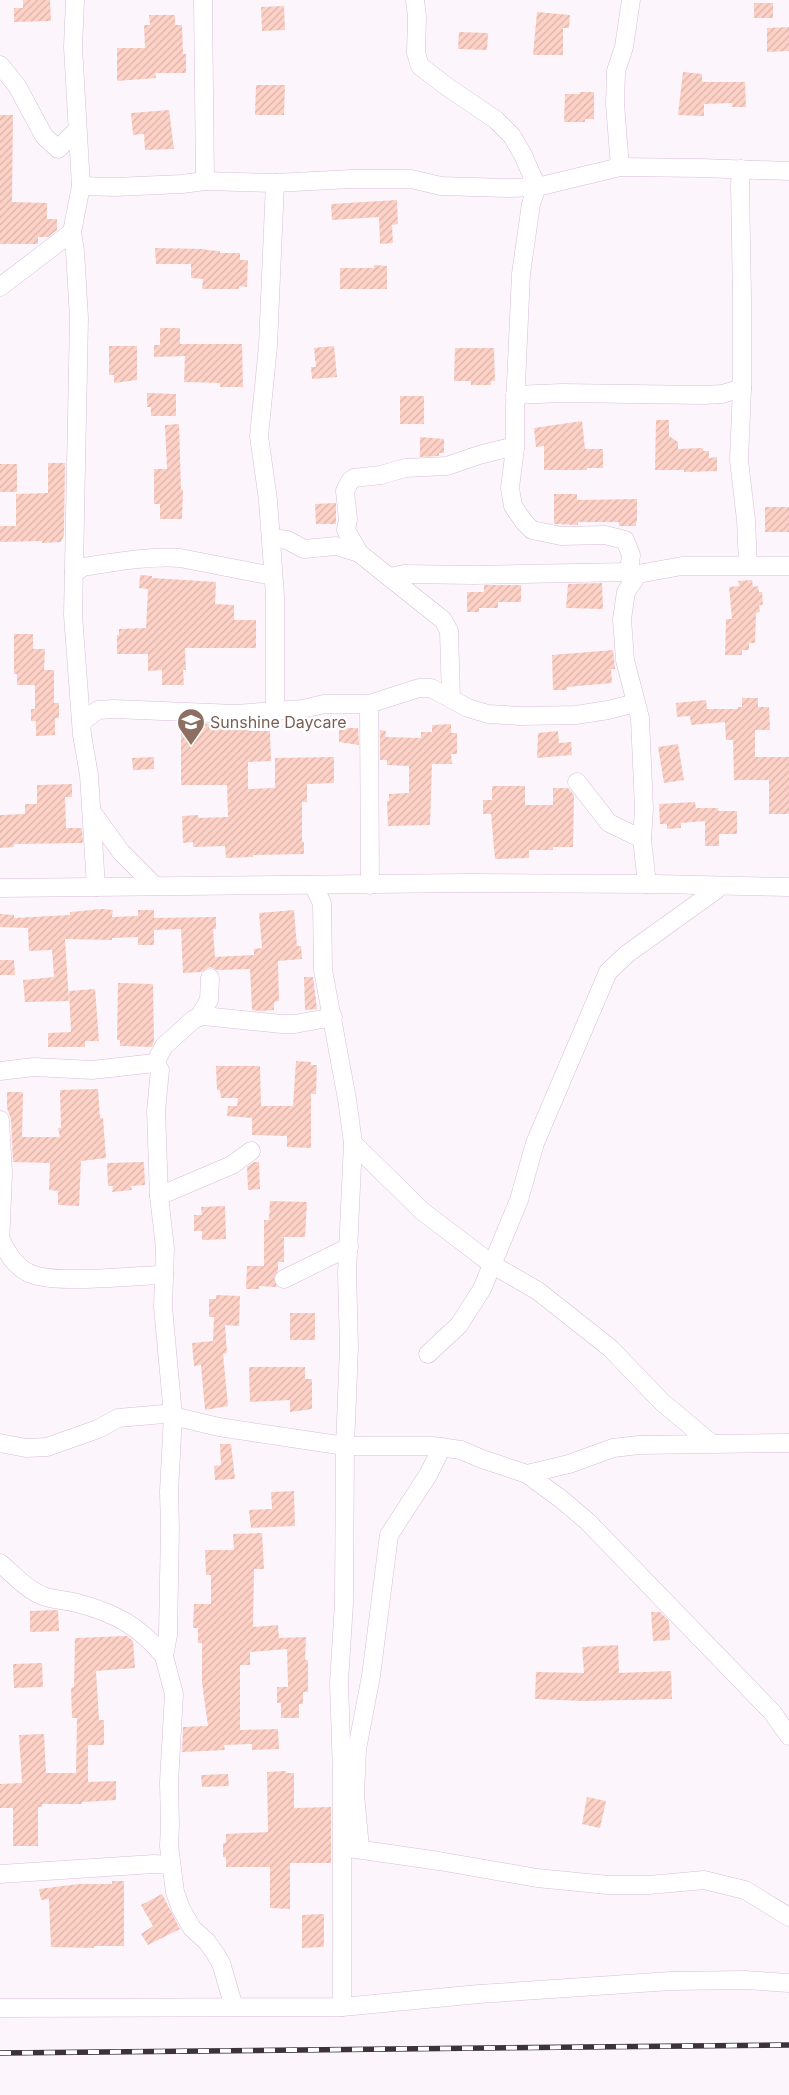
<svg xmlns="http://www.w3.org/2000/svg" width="789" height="2095" viewBox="0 0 789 2095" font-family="Inter,sans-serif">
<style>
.building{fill:url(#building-hatch)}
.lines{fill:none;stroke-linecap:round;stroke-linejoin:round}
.street-casing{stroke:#d8bdda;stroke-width:19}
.street{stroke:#fff;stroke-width:18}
.rail-casing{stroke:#3b323c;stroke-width:5.5}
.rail{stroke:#fff;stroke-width:4;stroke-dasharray:11;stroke-linecap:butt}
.labels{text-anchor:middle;stroke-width:4.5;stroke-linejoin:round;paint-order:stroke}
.education-label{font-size:16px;fill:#785e54;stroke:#fff;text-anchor:start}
</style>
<defs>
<pattern id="building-hatch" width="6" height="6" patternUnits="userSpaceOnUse" patternTransform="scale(1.25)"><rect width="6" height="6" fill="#fdd1c6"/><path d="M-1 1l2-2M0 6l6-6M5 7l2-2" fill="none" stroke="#d8b3aa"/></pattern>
</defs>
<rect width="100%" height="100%" fill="#fcf6fc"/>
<g class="building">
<path d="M23 0H50L51 21 14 22V8H23Z"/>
<rect x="754" y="3" width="19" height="15"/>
<path d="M284 6 285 30 262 31 261 7Z"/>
<path d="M537 12 570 15 569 28H563V55H533Z"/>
<path d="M149 15H175V25H182L183 54H186V73H155L156 78 117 81V48H145L144 25H150Z"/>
<path d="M789 27V51L767 52V28Z"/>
<path d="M459 32 488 33 487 50 458 49Z"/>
<path d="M683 72 702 74V82H745L746 107H732V103L704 104V116L678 115Z"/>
<path d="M256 85H285L284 115H255Z"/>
<path d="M580 92H594V119H585V122H564L565 94H580Z"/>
<path d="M169 110 174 149 145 150 144 134 133 135 131 113Z"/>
<path d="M0 115H13L12 202 47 203V219H57V230L48 237H38V244H0Z"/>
<path d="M397 200 398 224 392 225 393 243 380 244 379 217 332 220 331 204Z"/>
<path d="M155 248 206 249V250L220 251V253H240V260H248L247 287 239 286V289H202L203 279 191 278V264H156Z"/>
<path d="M374 265 387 266V289H340V268H374Z"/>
<path d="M160 328H180V344H242L243 387H220V383L184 382 185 356 154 357V345H160Z"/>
<path d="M109 346H137V380L114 383V375H109Z"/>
<path d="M334 346 337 377 312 379 311 367H316L314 348Z"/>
<path d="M455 348H494L495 381H491V385H471V381H454Z"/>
<path d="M147 393 176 394V416H151V407H147Z"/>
<rect x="400" y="396" width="24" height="28"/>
<path d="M656 420H669V436L678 442V449L703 448V451H709V458L717 457V471L684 472V470H655Z"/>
<path d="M582 421 585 449H603V468H587V470H544V446L536 447 534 428Z"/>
<path d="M179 424 181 490H183L182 519H160V504H154V469H167L165 425Z"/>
<path d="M420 437 444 439V453H439V456L420 457Z"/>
<path d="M48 463H65L64 535 61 542 42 543V541L0 542V526H16V494L48 493Z"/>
<rect x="0" y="464" width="17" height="28"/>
<path d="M554 494H577V500L637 499V522H636V526H619V522H578V525L554 524Z"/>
<path d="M336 503V524H316L315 504Z"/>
<rect x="765" y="507" width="24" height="25"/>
<path d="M140 575 152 576V578L216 582 215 604 234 605V620H256V648H185L186 670H183L184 685H162V670L148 671V654H117V635H119V629L146 628 148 589 139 588Z"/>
<path d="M752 580 753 587 758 586 759 592H762L763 605H759L760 612 756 613 755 643H749V650H742V655H725L726 619H732L729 587 739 586 738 581Z"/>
<path d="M602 583 603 609 566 608 568 584Z"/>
<path d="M484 585H521V602H498V608H479V612H467V592H484Z"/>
<path d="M14 634H33V649H45L44 670H54V703H59V718H55V735L36 736V721H31V709H35V685H17V674H14Z"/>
<path d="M613 650 615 669H611L612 683 567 687V690H553L552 655Z"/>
<path d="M742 698H758V707H769L770 730H755V757H789V814H769V780H734L733 740H726L725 722 691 725 690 716 677 717 676 703 706 700 707 709H738V707H742Z"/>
<path d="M193 723 218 724V727L250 726V731H270L271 761 248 762V789L275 788V758L334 757V783L307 784V802H302V842H304V854L253 855V857L226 858 225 846 193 847V842L183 843 182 816 198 815V818L228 817 227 785H181V730H193Z"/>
<path d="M451 724V733H457V754H451L452 764H432L430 825 388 826 387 801H389V794L409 793V766L387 765V760H380V730L386 731 385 737 421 738V732H432V725Z"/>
<path d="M339 728H358L359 745 339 742Z"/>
<path d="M558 731 559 743 571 742 572 755 537 758 538 733Z"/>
<path d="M678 744 684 780 664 783 658 747Z"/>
<path d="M154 757V769L133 770 132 758Z"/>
<path d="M72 784V797H65L66 828H82L83 843 14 844V847L0 848V815L25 814V804H37V785Z"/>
<path d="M492 786H525V805H553V788H568L574 795 573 847H553V850H529V858L495 859 491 814H483V800H492Z"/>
<path d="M695 802 696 808H718V811H737V834H719V846H705V821L681 823V828L667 829V824H660L659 804Z"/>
<path d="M102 909 113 910 112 917 138 916V910H154V918L216 917V929H213L215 957 254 955V949L262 948 259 913 294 910 297 946H301L302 959 278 961 279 1001 274 1002V1010L260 1011 252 1010 250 969 217 970 210 967 201 972 183 973 181 929 154 930V945H138V937L112 938V940L65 939 69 1001 25 1002 23 980 54 977 52 950 29 951 28 928 0 927V914L14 915V918L70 915V912Z"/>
<path d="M0 960H14L15 975H0Z"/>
<path d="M304 977H313L317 1009 305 1010Z"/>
<path d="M118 983 153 984 154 1042 152 1047 120 1046V1040H117Z"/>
<path d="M95 989 99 1041H85V1047H48V1033L71 1032 69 991Z"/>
<path d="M296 1061 311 1062V1065H317L316 1094H311V1148L287 1147V1136L252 1135V1118L227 1116 228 1106H237L238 1098H221L220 1090H217L216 1066H260L261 1106H293Z"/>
<path d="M98 1089 100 1118H103L106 1158 81 1161 79 1206 58 1205V1191L49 1190 50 1163 13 1162 11 1119 7 1108V1092H22L23 1094 22 1137H60L58 1128H61L60 1090Z"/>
<path d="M144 1162 145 1185 131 1186 132 1190 112 1192 113 1186H108L107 1163Z"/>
<path d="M254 1162H259L260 1189 248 1190 247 1167Z"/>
<path d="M270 1201 307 1202 305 1237H284V1262H278V1270L274 1278 277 1287 259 1286V1289H246L247 1266H264V1220H269Z"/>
<path d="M225 1206 226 1239 202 1240V1231H194V1215H202L201 1207Z"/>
<path d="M216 1295 240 1296 239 1326 225 1325 227 1353 223 1354 228 1406 205 1410 201 1365 194 1366 192 1343 213 1341 214 1317H209V1299H216Z"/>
<rect x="290" y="1313" width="25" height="27"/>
<path d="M249 1367H305V1379H312V1409L290 1412V1400L250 1402Z"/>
<path d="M220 1444H231L235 1479 215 1480 214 1466 221 1465Z"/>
<path d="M294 1491 295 1526 251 1528 249 1510 272 1509 271 1492Z"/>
<path d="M262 1533 264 1569H254L253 1627 278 1625 279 1638 306 1637 305 1660H308V1692H303V1704H299V1718H281V1703H277V1687H288L287 1649 250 1652V1665H240V1730L278 1729 279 1749 252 1750V1744L224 1745 225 1750 182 1752 183 1727 208 1726 202 1683V1643H198V1628H193L194 1604H211V1575H206L205 1550H234L233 1534Z"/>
<path d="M58 1610 59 1631 30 1632V1611Z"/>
<path d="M651 1612H660L669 1621 670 1640 653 1641Z"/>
<path d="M127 1636 133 1641 135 1668 96 1671 99 1720H104V1745H88V1782L116 1781V1800L82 1802V1804H42V1807H38V1846H13V1808H0V1784L22 1783 19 1735 44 1734 46 1773H76L77 1718H72L71 1688 74 1687 75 1638Z"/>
<path d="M618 1645 619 1673 671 1671 672 1699 583 1701 535 1699 536 1672 584 1673 582 1647Z"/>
<path d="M42 1663 43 1687 14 1688 13 1664Z"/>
<path d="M286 1771V1773H294V1808L331 1807V1863H290V1909L270 1908V1867H226V1857H223V1843H226V1834L268 1832 267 1772Z"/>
<path d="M228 1774 229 1786 202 1787 201 1775Z"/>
<path d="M587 1797 606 1801 600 1828 582 1824Z"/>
<path d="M112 1881H124V1946H94V1948L51 1947 49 1899 41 1900 39 1889 79 1884H112Z"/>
<path d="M162 1894 180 1929 148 1945 141 1934 153 1926 141 1905Z"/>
<path d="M324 1914V1947L302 1948V1915Z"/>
</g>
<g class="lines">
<g class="street-casing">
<g id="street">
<path d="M75 0 73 47 81 186 72 232 75 251 79 318 73 615 82 735 89 775 96 887"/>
<path d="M203 0 205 181"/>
<path d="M415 0 417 17 416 53 420 66 446 86 496 120 512 136 523 155 537 187 531 204 521 274 515 406V448L510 488 513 506 524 522 532 530 561 536 605 535 625 540 631 555 629 572"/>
<path d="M0 65 17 86 44 136 58 149 77 130"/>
<path d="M620 167 615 104 616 71 624 47 631 0"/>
<path d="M741 169 740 185 742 297V388L739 460 746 520 748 565"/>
<path d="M275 183 268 346 259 436 268 500 275 596V711"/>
<path d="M81 186 115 187 182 184 205 181 275 183 352 179H411L441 186 506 188 537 187 620 167 701 168 789 171"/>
<path d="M0 287 72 232"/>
<path d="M515 395 562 393 704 395 722 394 742 388"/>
<path d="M271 538 287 540 304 549 336 546 359 553 443 620 449 631 451 698"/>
<path d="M359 553 346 530 348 519 345 491 350 481 354 478 381 475 405 468 447 466 479 455 507 448H515"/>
<path d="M74 573 83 567C116 562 147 556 180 558L273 576"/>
<path d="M390 577 404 574 473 575 629 572 638 574"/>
<path d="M369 704 370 885"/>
<path d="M82 722 98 710 114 709 236 714 275 711 303 709 324 704H369L419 688H431L468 708 488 714 521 716 576 715 608 710 636 703"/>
<path d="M577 782 609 823 642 839"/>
<path d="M92 812 121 852 155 886"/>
<path d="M647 884 642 839 644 809 640 718 625 660 622 619 626 592 638 574 682 566H789"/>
<path d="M313 885 322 903 323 970 347 1099 353 1143 347 1273 349 1347 345 1446 344 1603 339 1682 342 1774V2007"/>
<path d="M0 888 468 883 656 884 789 887"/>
<path d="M199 1017 209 1000 210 978"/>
<path d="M155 1063 160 1070 156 1111 159 1196 165 1248 163 1307 173 1415 169 1492 170 1527 168 1635 164 1656 174 1694 169 1782 170 1826 169 1846 175 1892 181 1909 192 1928 207 1942 215 1953 221 1963 234 2007"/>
<path d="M0 1071 34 1067 92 1070 155 1063 164 1046 194 1019 203 1016 282 1024H295L333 1017"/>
<path d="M0 1120 3 1173 0 1246"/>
<path d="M353 1143 422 1211 493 1265 538 1291 610 1348 662 1402 711 1443"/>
<path d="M159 1196 232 1165 251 1151"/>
<path d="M1 1240C7 1252 14 1265 27 1272 51 1286 133 1275 164 1275"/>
<path d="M284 1279 349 1247"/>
<path d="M428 1354 459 1325 482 1289 519 1200 535 1143 608 972 627 954 716 890"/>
<path d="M0 1443 26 1448 47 1447 98 1429 118 1418 164 1414 219 1427 345 1446H432L461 1450 482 1459 527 1474 569 1464 613 1448 639 1445 789 1443"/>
<path d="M527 1474 561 1499 587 1521 772 1712 789 1736"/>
<path d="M0 1563C13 1574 27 1590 43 1596 54 1600 66 1600 77 1603 115 1613 139 1626 164 1656"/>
<path d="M342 1847 439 1861 537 1878 608 1885H649L704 1880 745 1890 789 1917"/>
<path d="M360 1848 355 1795 357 1749 371 1676 389 1535 428 1475 442 1447"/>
<path d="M0 1874 154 1864 170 1865"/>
<path d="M0 2008 342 2007 479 1994 671 1981 745 1980 789 1983"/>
</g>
</g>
<use href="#street" class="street"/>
<g class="rail-casing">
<path id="rail" d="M0 2053 789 2045"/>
</g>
<use href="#rail" class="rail"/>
</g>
<defs>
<g id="school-pin" transform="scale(1.4375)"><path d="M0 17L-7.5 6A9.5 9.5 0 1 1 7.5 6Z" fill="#8d6e63" stroke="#fff"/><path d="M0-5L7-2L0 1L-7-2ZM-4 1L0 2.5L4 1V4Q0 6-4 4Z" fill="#fff"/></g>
</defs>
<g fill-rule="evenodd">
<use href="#school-pin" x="191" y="722"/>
</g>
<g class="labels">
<g class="education-label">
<text x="210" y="728">Sunshine Daycare</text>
</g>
</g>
</svg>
